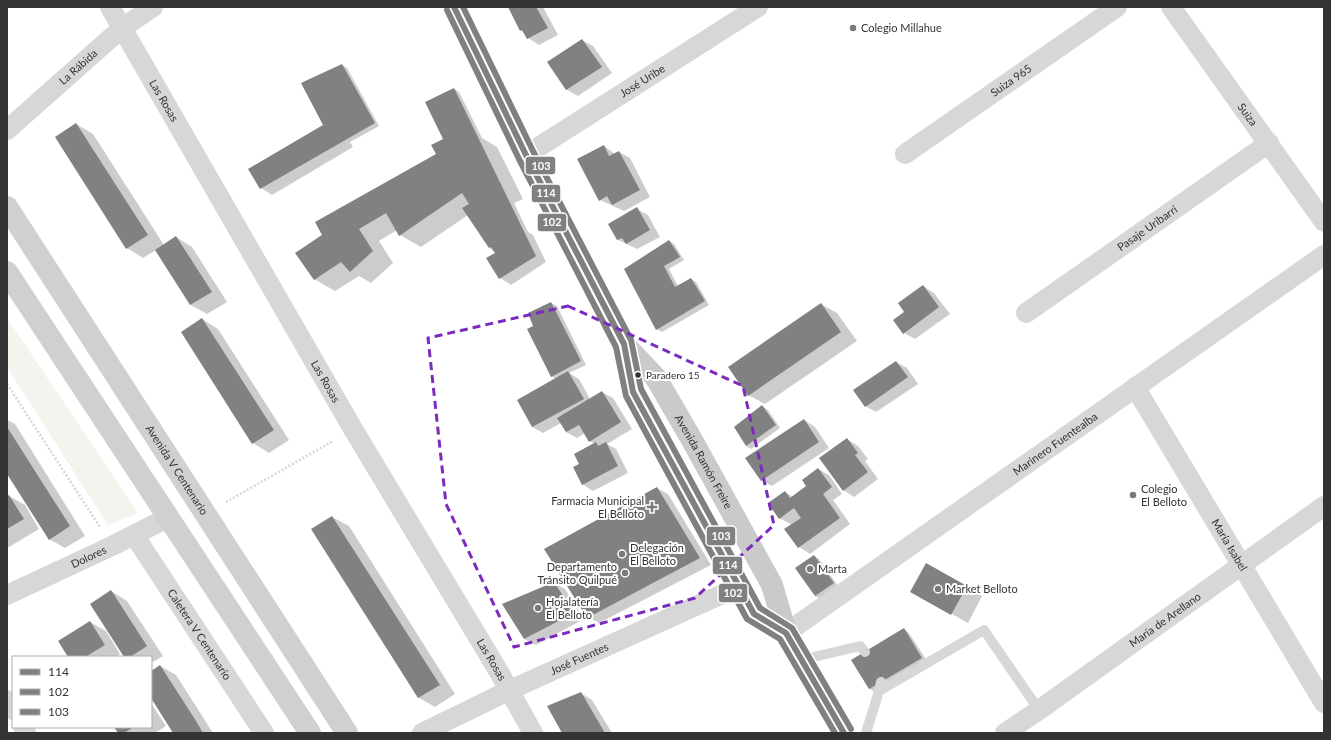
<svg xmlns="http://www.w3.org/2000/svg" width="1331" height="740" viewBox="0 0 1331 740" font-family="Lato,sans-serif">
<style>
.green{fill:#f1f5ed}
.shadow{fill:#0003}
.building{fill:#818181}
.lines{fill:none;stroke-linecap:round;stroke-linejoin:round}
.path{stroke:#d6d6d6;stroke-width:2.5;stroke-dasharray:2 2;stroke-linecap:butt}
.service{stroke:#d7d7d7;stroke-width:10}
.minor{stroke:#d7d7d7;stroke-width:20}
.secondary{stroke:#d0d0d0;stroke-width:22}
.primary{stroke:#cacaca;stroke-width:22}
.bus-1-casing{stroke:#fff;stroke-width:9}
.bus-2-casing{stroke:#fff;stroke-width:9}
.bus-3-casing{stroke:#fff;stroke-width:9}
.bus-1{stroke:#808080;stroke-width:6}
.bus-2{stroke:#808080;stroke-width:6}
.bus-3{stroke:#808080;stroke-width:6}
.marked{fill:none;stroke:#7b2cbf;stroke-width:3;stroke-dasharray:8 5;stroke-linejoin:round}
.poi-dot{fill:#7a7a7a;stroke:#fff;stroke-width:1.5}
.bus-dot{fill:#333;stroke:#fff;stroke-width:1.5}
.labels{text-anchor:middle;stroke-width:4;stroke-linejoin:round;paint-order:stroke}
.bus-label{font-size:10px;fill:#333;stroke:#fff;text-anchor:start}
.poi-label{font-size:11px;fill:#333;stroke:#fff;text-anchor:start}
.street-label{font-size:11px;fill:#333;stroke:#fff}
.line-badge{stroke:#fff;stroke-width:1.5}
.badge-label{font-size:11px;text-anchor:middle;font-weight:bold;fill:#fff}
</style>
<rect width="100%" height="100%" fill="#fff"/>
<path class="green" d="M7 318 138 513 108 525 7 367Z"/>
<g class="shadow">
<path d="M509 7H543L558 35 539 45 528 38 521 30Z"/>
<path d="M582 40 593 46 612 73 578 96 567 90 549 62Z"/>
<path d="M342 65 347 68 379 126 350 142 353 147 272 195 261 188 325 125Z"/>
<path d="M454 89 459 92 482 138 497 147 523 199 514 203 528 232 533 235 546 262 511 285 500 278 496 254 489 247 468 215 421 247 400 235 397 230 379 241 393 263 371 283 359 276 335 291 314 279 296 253 437 155 444 139Z"/>
<path d="M76 124 93 134 164 245 176 237 192 247 227 302 207 314 191 305 156 250 143 258 127 248Z"/>
<path d="M604 146 615 154 619 152 630 158 650 197 624 211 600 200Z"/>
<path d="M637 209 648 215 660 237 637 249 618 240 609 224Z"/>
<path d="M669 241 674 244 684 260 669 269 678 286 691 279 696 282 709 305 662 332 657 329 625 269Z"/>
<path d="M923 286 934 293 950 314 915 339 904 333 906 312Z"/>
<path d="M551 303 557 306 586 365 569 373 579 379 590 399 602 392 613 398 632 429 607 444 616 449 628 473 593 491 582 484 580 465 595 444 590 441 585 433 577 438 566 432 561 423 543 433 532 427 556 379 551 376 535 326Z"/>
<path d="M821 304 837 313 857 341 765 404 748 395Z"/>
<path d="M202 319 218 329 289 440 269 453 253 443Z"/>
<path d="M896 362 907 368 918 384 876 412 865 406Z"/>
<path d="M762 406 768 410 780 428 751 449 746 446Z"/>
<path d="M7 420 15 424 85 536 65 548 49 539 7 472Z"/>
<path d="M804 420 815 427 829 448 772 486 761 480Z"/>
<path d="M847 439 858 446 868 459 865 461 878 479 854 497 843 490Z"/>
<path d="M818 469 829 475 842 494 833 500 850 524 810 554 799 547 792 525 779 518 785 492 793 497 808 486Z"/>
<path d="M657 488 668 494 711 565 599 623 588 617Z"/>
<path d="M9 496 25 505 39 529 9 547 7 546V497Z"/>
<path d="M332 517 349 526 455 694 435 707 419 698 313 529Z"/>
<path d="M814 556 819 559 838 586 821 599 815 596Z"/>
<path d="M554 583 565 589 584 619 536 645 524 639Z"/>
<path d="M966 586 982 596 968 623 927 600Z"/>
<path d="M111 591 127 601 163 656 151 663V657H125Z"/>
<path d="M90 622 106 631 120 654 116 657H70Z"/>
<path d="M904 629 909 633 927 661 875 692 870 689 853 661Z"/>
<path d="M160 666 176 675 213 733H175L151 696V672Z"/>
<path d="M581 693 592 700 612 733H563Z"/>
<path d="M151 703 166 726 155 733H119L115 727H151Z"/>
</g>
<g class="building">
<path d="M508 7H536L548 28 527 39 522 30 520 31Z"/>
<path d="M582 39 602 67 566 90 547 62Z"/>
<path d="M342 64 375 123 260 189 248 169 323 125 301 83Z"/>
<path d="M454 88 536 256 499 279 486 258 495 253 491 247 489 248 462 208 469 204 462 193 399 236 386 213 359 229 373 251 350 272 341 262 314 280 295 253 322 235 315 222 436 154 431 145 443 139 425 102Z"/>
<path d="M76 123 148 235 126 249 55 137Z"/>
<path d="M604 145 609 156 619 151 640 190 612 205 607 196 599 201 577 159Z"/>
<path d="M637 207 650 230 626 244 622 238 617 240 608 224Z"/>
<path d="M176 236 212 292 190 305 155 250Z"/>
<path d="M669 240 680 257 664 266 675 287 691 278 705 301 656 330 624 269Z"/>
<path d="M923 285 939 307 903 334 893 320 904 312 898 303Z"/>
<path d="M551 302 581 361 551 377 527 329 533 326 528 313Z"/>
<path d="M821 303 841 332 748 396 728 367Z"/>
<path d="M202 318 274 430 252 444 181 332Z"/>
<path d="M896 361 908 377 865 407 853 390Z"/>
<path d="M568 371 584 399 532 427 517 400Z"/>
<path d="M602 391 621 422 589 442 579 425 566 432 557 418Z"/>
<path d="M762 405 776 425 746 446 734 427Z"/>
<path d="M804 419 819 442 761 481 745 458Z"/>
<path d="M7 427 70 526 49 540 7 474Z"/>
<path d="M847 438 858 453 855 455 868 472 843 491 819 458Z"/>
<path d="M596 442 598 446 606 442 618 466 582 485 573 467 579 464 574 454Z"/>
<path d="M818 468 832 487 823 494 840 518 798 548 784 529 801 518 794 508 779 519 768 503 785 491 790 498 806 486 802 480Z"/>
<path d="M657 487 700 558 587 618 544 549Z"/>
<path d="M9 495 24 519 7 529V496Z"/>
<path d="M332 516 440 685 418 698 311 529Z"/>
<path d="M814 555 834 583 815 596 795 568Z"/>
<path d="M926 563 967 586 951 615 910 592Z"/>
<path d="M554 582 574 613 524 639 502 604Z"/>
<path d="M111 590 147 646 130 657H124L90 604Z"/>
<path d="M90 621 105 645 85 657H68L58 641Z"/>
<path d="M904 628 922 658 869 689 851 660Z"/>
<path d="M160 665 196 721 203 733H173L151 698V671Z"/>
<path d="M581 692 605 733H562L547 706Z"/>
<path d="M114 727H134L124 733H118Z"/>
</g>
<g class="lines">
<g class="path">
<path d="M7 384 100 527"/>
<path d="M226 502 333 441"/>
</g>
<g class="service">
<path d="M801 660 860 646 865 652"/>
<path d="M881 682 879 691 984 630 1039 710"/>
<path d="M866 733 879 691"/>
</g>
<g class="minor">
<path id="s1" d="M110 7 353 429 499 672 533 733"/>
<path id="s2" d="M1171 7 1324 222"/>
<path id="s3" d="M7 130 122 28 153 7"/>
<path id="s4" d="M905 154 1117 7"/>
<path id="s5" d="M526 155 758 7"/>
<path id="s6" d="M1026 313 1269 143"/>
<path id="s7" d="M1135 387 1324 703"/>
<path id="s8" d="M134 535 264 733"/>
<path id="s9" d="M7 595 112 546 169 517"/>
<path id="s10" d="M786 633 1324 255"/>
<path d="M7 700 13 710"/>
<path d="M23 727 26 733"/>
<path id="s11" d="M422 733 510 690 738 587"/>
<path id="s12" d="M1005 733 1039 710 1324 506"/>
</g>
<g class="secondary">
<path id="s13" d="M7 207 347 733"/>
<path d="M7 272 310 733"/>
</g>
<g class="primary">
<path d="M454 7 526 155 624 344 633 392 754 614 786 633"/>
<path id="s14" d="M624 344 656 378 692 440 772 585 786 633 844 733"/>
</g>
<g class="bus-1-casing">
<path id="bus-1" d="M454 7 526 155 624 344 633 392 754 614 786 633 844 733"/>
</g>
<g class="bus-2-casing">
<path id="bus-2" d="M447 10 519 159 616 347 626 396 747 619 780 639 835 733"/>
</g>
<g class="bus-3-casing">
<path id="bus-3" d="M463 7 533 151 631 340 641 389 760 608 792 628 851 729"/>
</g>
<use href="#bus-1" class="bus-1"/>
<use href="#bus-2" class="bus-2"/>
<use href="#bus-3" class="bus-3"/>
</g>
<path class="marked" d="M568 306 743 386 774 525 695 598 514 647 446 504 428 338Z"/>
<g class="poi-dot">
<circle cx="853" cy="28" r="4"/>
<circle cx="1133" cy="495" r="4"/>
<path d="M650 501h4v4h4v4h-4v4h-4v-4h-4v-4h4z"/>
<circle cx="622" cy="554" r="4"/>
<circle cx="810" cy="569" r="4"/>
<circle cx="625" cy="573" r="4"/>
<circle cx="938" cy="589" r="4"/>
<circle cx="538" cy="608" r="4"/>
</g>
<circle class="bus-dot" cx="638" cy="375" r="3.5"/>
<g class="labels">
<g class="bus-label">
<text x="646" y="379">Paradero 15</text>
</g>
<g class="poi-label">
<text x="861" y="32">Colegio Millahue</text>
<text x="1141" y="493">Colegio<tspan x="1141" dy="13">El Belloto</tspan></text>
<text x="644" y="505" text-anchor="end">Farmacia Municipal<tspan x="644" dy="13">El Belloto</tspan></text>
<text x="630" y="552">Delegación<tspan x="630" dy="13">El Belloto</tspan></text>
<text x="617" y="571" text-anchor="end">Departamento<tspan x="617" dy="13">Tránsito Quilpué</tspan></text>
<text x="818" y="573">Marta</text>
<text x="946" y="593">Market Belloto</text>
<text x="546" y="606">Hojalatería<tspan x="546" dy="13">El Belloto</tspan></text>
</g>
<g class="street-label">
<text dy="4" stroke="none"><textPath href="#s3" startOffset="95">La Rábida</textPath></text>
<text dy="4" stroke="none"><textPath href="#s4" startOffset="129">Suiza 965</textPath></text>
<text dy="4" stroke="none"><textPath href="#s5" startOffset="138">José Uribe</textPath></text>
<text dy="4" stroke="none"><textPath href="#s1" startOffset="108">Las Rosas</textPath></text>
<text dy="4" stroke="none"><textPath href="#s2" startOffset="132">Suiza</textPath></text>
<text dy="4" stroke="none"><textPath href="#s6" startOffset="148">Pasaje Uribarri</textPath></text>
<text dy="4" stroke="none"><textPath href="#s1" startOffset="432">Las Rosas</textPath></text>
<text dy="4" stroke="none"><textPath href="#s10" startOffset="329">Marinero Fuentealba</textPath></text>
<text dy="4" stroke="none"><textPath href="#s14" startOffset="143">Avenida Ramón Freire</textPath></text>
<text dy="4" stroke="none"><textPath href="#s13" startOffset="313">Avenida V Centenario</textPath></text>
<text dy="4" stroke="none"><textPath href="#s7" startOffset="184">María Isabel</textPath></text>
<text dy="4" stroke="none"><textPath href="#s9" startOffset="90">Dolores</textPath></text>
<text dy="4" stroke="none"><textPath href="#s12" startOffset="196">María de Arellano</textPath></text>
<text dy="4" stroke="none"><textPath href="#s8" startOffset="119">Caletera V Centenario</textPath></text>
<text dy="4" stroke="none"><textPath href="#s11" startOffset="174">José Fuentes</textPath></text>
<text dy="4" stroke="none"><textPath href="#s1" startOffset="756">Las Rosas</textPath></text>
</g>
</g>
<g class="line-badge">
<rect x="525" y="156" width="31" height="19" rx="4" fill="#808080"/>
<rect x="531" y="184" width="30" height="19" rx="4" fill="#808080"/>
<rect x="537" y="213" width="30" height="19" rx="4" fill="#808080"/>
<rect x="706" y="526" width="30" height="20" rx="4" fill="#808080"/>
<rect x="712" y="556" width="31" height="19" rx="4" fill="#808080"/>
<rect x="718" y="583" width="30" height="20" rx="4" fill="#808080"/>
</g>
<g class="badge-label">
<text x="541" y="170">103</text>
<text x="546" y="197">114</text>
<text x="552" y="226">102</text>
<text x="721" y="540">103</text>
<text x="728" y="569">114</text>
<text x="733" y="597">102</text>
</g>
<rect width="1331" height="740" fill="none" stroke="#333333" stroke-width="16"/>
<rect x="12" y="656" width="140" height="72" fill="#ffffff" stroke="#adadad"/>
<rect x="20" y="669" width="20" height="6" fill="#808080" stroke="#adadad"/>
<text x="48" y="676" font-size="12" fill="#333333">114</text>
<rect x="20" y="689" width="20" height="6" fill="#808080" stroke="#adadad"/>
<text x="48" y="696" font-size="12" fill="#333333">102</text>
<rect x="20" y="709" width="20" height="6" fill="#808080" stroke="#adadad"/>
<text x="48" y="716" font-size="12" fill="#333333">103</text>
</svg>
